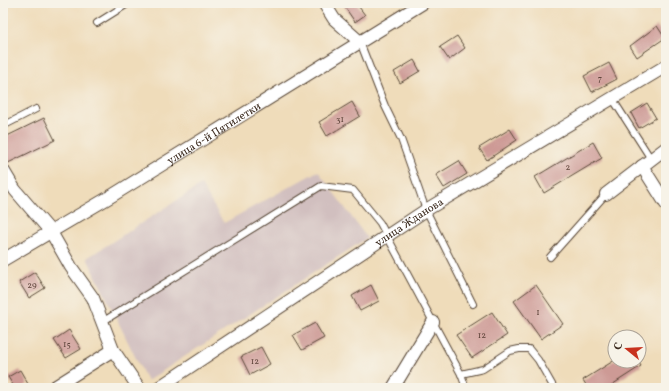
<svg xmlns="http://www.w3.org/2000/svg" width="669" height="391" viewBox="0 0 669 391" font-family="Vollkorn,serif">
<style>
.industrial{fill:#d1bfbf}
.building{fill:#cd9a95}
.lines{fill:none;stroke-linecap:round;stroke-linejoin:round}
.lane-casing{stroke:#564535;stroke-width:8}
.street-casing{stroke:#564535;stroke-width:14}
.lane{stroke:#fff;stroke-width:6}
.street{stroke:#fff;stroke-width:12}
.labels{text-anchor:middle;stroke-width:4;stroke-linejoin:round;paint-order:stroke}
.number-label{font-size:9px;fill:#60463c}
.street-label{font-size:11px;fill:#3b2a1e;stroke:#f7f3e8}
</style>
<rect width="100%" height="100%" fill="#f7f3e8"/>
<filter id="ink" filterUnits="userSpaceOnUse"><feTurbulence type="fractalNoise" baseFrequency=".025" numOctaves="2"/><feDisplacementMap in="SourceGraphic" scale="8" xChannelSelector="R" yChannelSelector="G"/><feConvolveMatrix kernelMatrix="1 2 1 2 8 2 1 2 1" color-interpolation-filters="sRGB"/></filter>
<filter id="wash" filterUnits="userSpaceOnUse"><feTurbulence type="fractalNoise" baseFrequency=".012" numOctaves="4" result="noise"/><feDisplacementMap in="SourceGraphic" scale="16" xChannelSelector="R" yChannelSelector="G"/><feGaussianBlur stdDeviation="0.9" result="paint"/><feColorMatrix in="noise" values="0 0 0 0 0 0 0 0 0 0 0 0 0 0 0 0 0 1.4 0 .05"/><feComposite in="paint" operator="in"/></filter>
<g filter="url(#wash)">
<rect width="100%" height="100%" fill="#efdcba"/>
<path class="industrial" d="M318 171 367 238 147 381 87 258 201 185 224 223Z"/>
<g id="blocks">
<g class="building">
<path d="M348 3H356L365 15 355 22 344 6Z"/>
<path d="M657 26 665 38 637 57 630 46Z"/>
<path d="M457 36 465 48 449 60 440 47Z"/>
<path d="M414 60 420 71 400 83 394 72Z"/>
<path d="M609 63 617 79 592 92 584 76Z"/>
<path d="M352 102 360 116 327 136 319 122Z"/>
<path d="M647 103 656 118 639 128 631 113Z"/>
<path d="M44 118 55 140 4 165 3 163V138Z"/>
<path d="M510 129 517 140 487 160 479 148Z"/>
<path d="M593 142 602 158 544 193 535 177Z"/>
<path d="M459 161 467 174 444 188 436 175Z"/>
<path d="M35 272 45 288 29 298 19 282Z"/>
<path d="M371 285 379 301 360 311 352 296Z"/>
<path d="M536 285 563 324 541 339 514 301Z"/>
<path d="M492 312 507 335 472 358 456 335Z"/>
<path d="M315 323 324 338 302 350 293 335Z"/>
<path d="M69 330 81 349 66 358 54 340Z"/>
<path d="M261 347 270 364 250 375 241 357Z"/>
<path d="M615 360V361H638L641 366 607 388H588L583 380Z"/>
<path d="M20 370 28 384 22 388H15L8 377Z"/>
</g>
</g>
</g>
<g filter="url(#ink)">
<use href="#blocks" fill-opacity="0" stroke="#564535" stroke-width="1"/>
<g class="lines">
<g class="lane-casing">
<g id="lane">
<path d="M97 23 129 3"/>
<path d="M360 42 385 106 401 139 426 210 473 304"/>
<path d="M612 98 651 159"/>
<path d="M3 126 36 109"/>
<path d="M550 257 606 194"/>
<path d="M102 322 321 186 353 190 380 223 461 374 466 388"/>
<path d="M461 374 483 369 510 351 519 349H529L538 360 554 388"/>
</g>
</g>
<g class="street-casing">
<g id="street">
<path d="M324 3 334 19 360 42"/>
<path d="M642 166 666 204"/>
<path d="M3 170 15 190 51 232 71 267 93 298 113 350 139 388"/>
<path d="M606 194 666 148"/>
<path id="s1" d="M3 260 113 195 423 3"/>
<path d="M53 388 113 350"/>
<path id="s2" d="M158 388 426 210 666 66"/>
<path d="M393 388 433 322"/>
</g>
</g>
<use href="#lane" class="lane"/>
<use href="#street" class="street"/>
</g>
</g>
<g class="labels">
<g class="number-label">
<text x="600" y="81">7</text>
<text x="340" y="122">31</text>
<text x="568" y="170">2</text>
<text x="32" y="288">29</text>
<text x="538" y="315">1</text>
<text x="482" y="338">12</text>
<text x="67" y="347">15</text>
<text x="255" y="364">12</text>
</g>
<g class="street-label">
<text dy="4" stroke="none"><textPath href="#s1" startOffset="246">улица 6-й Пятилетки</textPath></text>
<text dy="4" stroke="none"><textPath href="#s2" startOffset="301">улица Жданова</textPath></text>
</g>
</g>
<rect width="669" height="391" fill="none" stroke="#f7f3e8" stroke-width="16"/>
<g transform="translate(627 349) rotate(288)"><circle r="19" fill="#f7f3e8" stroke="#aca397"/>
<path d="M0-3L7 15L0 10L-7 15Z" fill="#c8321e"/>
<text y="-6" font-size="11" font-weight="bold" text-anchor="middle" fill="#3b2a1e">С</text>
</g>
</svg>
